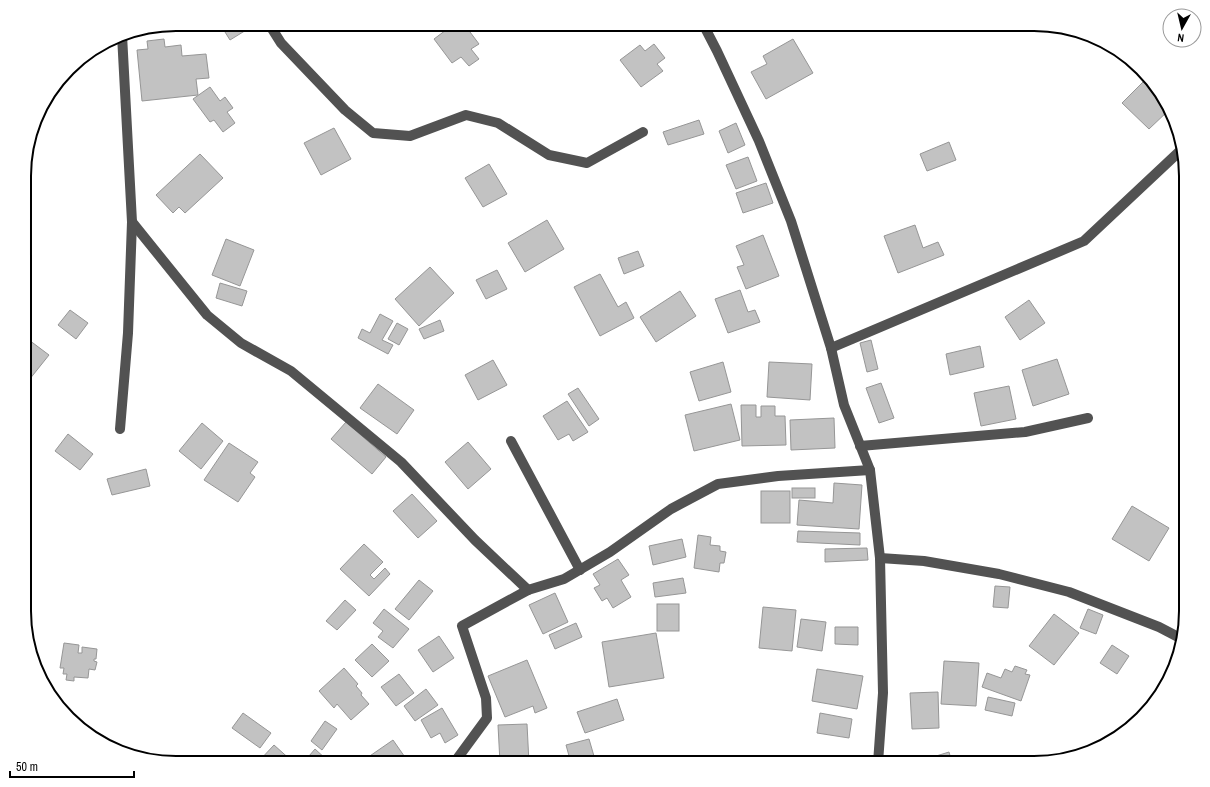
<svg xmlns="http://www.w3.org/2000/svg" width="1210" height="787" viewBox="0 0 1210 787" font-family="'Archivo Narrow',sans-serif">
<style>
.building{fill:#c2c2c2;stroke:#969696}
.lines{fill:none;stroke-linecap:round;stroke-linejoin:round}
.minor{stroke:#525252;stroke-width:10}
.rim{fill:none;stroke:#000;stroke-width:2}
</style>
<rect width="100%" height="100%" fill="#fff"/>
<g class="building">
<path d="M220 24H256L230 40Z"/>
<path d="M454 24H464L479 44 471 49 479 59 469 66 461 57 452 63 434 39Z"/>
<path d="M164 39 165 47 181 45 182 56 206 54 209 78 196 79 198 95 142 101 137 50 148 49 147 41Z"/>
<path d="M793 39 813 73 766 99 751 72 767 64 763 56Z"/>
<path d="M654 44 665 58 657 64 663 71 641 87 620 60 640 45 645 51Z"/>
<path d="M1146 79 1166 100 1169 110 1149 129 1122 103Z"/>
<path d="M210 87 220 101 225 97 233 108 227 112 235 123 223 132 214 120 210 122 193 99Z"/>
<path d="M699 120 704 134 668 145 663 132Z"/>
<path d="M736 123 745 145 728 153 719 131Z"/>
<path d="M334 128 351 159 321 175 304 143Z"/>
<path d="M949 142 956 160 927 171 920 154Z"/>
<path d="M200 154 223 178 185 213 179 207 173 213 156 195Z"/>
<path d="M748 157 757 181 736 189 726 165Z"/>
<path d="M489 164 507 194 483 207 465 178Z"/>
<path d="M766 183 773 203 743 213 736 193Z"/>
<path d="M547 220 564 249 525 272 508 243Z"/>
<path d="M915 225 923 248 938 242 944 255 898 273 884 236Z"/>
<path d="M763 235 779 276 746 289 737 267 744 265 736 246Z"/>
<path d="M226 239 254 250 240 286 212 275Z"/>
<path d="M638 251 644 266 624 274 618 258Z"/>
<path d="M430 267 454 293 419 326 395 299Z"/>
<path d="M497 270 507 289 486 299 476 280Z"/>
<path d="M600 274 618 307 626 302 634 318 600 336 574 287Z"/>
<path d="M220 283 247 291 242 306 216 298Z"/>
<path d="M740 290 748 312 755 310 760 322 728 333 715 299Z"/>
<path d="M680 291 696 316 656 342 640 317Z"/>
<path d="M1029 300 1045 323 1020 340 1005 317Z"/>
<path d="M70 310 88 323 76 339 58 325Z"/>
<path d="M380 314 393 321 382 340 393 345 388 354 358 338 362 329 370 333Z"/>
<path d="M440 320 444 331 424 339 419 329Z"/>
<path d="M397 323 408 329 399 345 388 339Z"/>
<path d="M25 337 49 355 29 380 25 377Z"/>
<path d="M871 340 878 369 867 372 860 343Z"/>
<path d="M980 346 984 367 950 375 946 354Z"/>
<path d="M1057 359 1069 394 1033 406 1022 370Z"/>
<path d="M493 360 507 385 478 400 465 375Z"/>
<path d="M723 362 731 392 699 401 690 372Z"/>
<path d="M769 362 812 364 810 400 767 397Z"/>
<path d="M881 383 894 418 879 423 866 388Z"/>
<path d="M378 384 414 410 397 434 360 408Z"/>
<path d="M1009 386 1016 419 981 426 974 393Z"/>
<path d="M578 388 599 419 589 426 568 394Z"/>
<path d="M567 401 588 432 573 441 569 434 558 440 543 416Z"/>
<path d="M731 404 740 440 694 451 685 415Z"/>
<path d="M741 405H756V417H761V406H775V416H785L786 445 742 446Z"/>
<path d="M834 418 835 448 791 450 790 420Z"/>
<path d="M346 422 386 457 372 474 331 439Z"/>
<path d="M202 423 223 441 201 469 179 451Z"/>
<path d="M68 434 93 454 80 470 55 451Z"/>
<path d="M468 442 491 469 468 489 445 462Z"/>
<path d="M229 443 258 462 250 473 255 477 238 502 204 480Z"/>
<path d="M146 469 150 486 112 495 107 479Z"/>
<path d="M834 483 862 485 859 529 797 525 799 500 833 503Z"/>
<rect x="792" y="488" width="23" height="10"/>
<rect x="761" y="491" width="29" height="32"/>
<path d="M412 494 437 521 418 538 393 511Z"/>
<path d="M1132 506 1169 528 1149 561 1112 539Z"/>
<path d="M798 531 860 533V545L797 542Z"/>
<path d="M698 535 711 537 710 545 720 546V551L726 552 724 563H720L719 572 694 568Z"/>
<path d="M682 539 686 557 653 565 649 546Z"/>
<path d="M364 544 383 562 370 575 374 579 385 568 390 574 369 596 340 569Z"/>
<path d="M867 548 868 560 825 562V549Z"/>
<path d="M618 559 629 575 621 580 631 597 613 608 607 598 602 601 594 588 600 585 593 574Z"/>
<path d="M683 578 686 593 655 597 653 583Z"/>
<path d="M419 580 433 591 409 620 395 609Z"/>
<path d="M25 582 30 585 25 594Z"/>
<path d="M995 586 1010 587 1008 608 993 607Z"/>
<path d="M555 593 568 622 543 634 529 605Z"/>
<path d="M345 600 356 610 337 630 326 621Z"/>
<rect x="657" y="604" width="22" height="27"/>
<path d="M763 607 796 610 792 651 759 648Z"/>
<path d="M384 609 409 629 393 648 378 637 383 631 373 623Z"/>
<path d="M1088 609 1103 615 1096 634 1080 628Z"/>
<path d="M1054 614 1079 633 1054 665 1029 646Z"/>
<path d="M801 619 826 622 822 651 797 647Z"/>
<path d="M576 623 582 637 555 649 549 635Z"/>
<path d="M835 627H858V645L835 644Z"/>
<path d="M656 633 664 678 609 687 602 642Z"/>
<path d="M439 636 454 658 433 672 418 650Z"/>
<path d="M64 643 79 645 78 653H82V647L97 649 96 659H94V661L97 662 95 670 89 669 88 678 74 677V681L66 680 67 674H63L64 668H60Z"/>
<path d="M372 644 389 661 372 677 355 660Z"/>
<path d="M1112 645 1129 656 1117 674 1100 663Z"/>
<path d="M527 660 547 708 535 713 533 706 505 717 488 676Z"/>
<path d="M944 661 979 663 976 706 941 704Z"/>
<path d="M1015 666 1027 670 1025 674 1030 675 1021 701 982 687 987 673 1001 678 1005 669 1012 672Z"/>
<path d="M344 668 358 684 356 686 362 693 361 695 369 704 351 720 337 704 334 708 319 691Z"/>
<path d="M817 669 863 676 857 709 812 701Z"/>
<path d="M399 674 414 693 396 706 381 687Z"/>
<path d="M426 689 438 705 415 721 404 706Z"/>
<path d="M938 692 939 728 912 729 910 693Z"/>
<path d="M988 697 1015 703 1012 716 985 710Z"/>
<path d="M617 699 624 720 585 733 577 712Z"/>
<path d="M442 708 458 735 445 743 440 733 431 738 421 720Z"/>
<path d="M243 713 271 733 260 748 232 728Z"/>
<path d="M820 713 852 719 849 738 817 733Z"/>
<path d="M325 721 337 729 322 750 311 741Z"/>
<path d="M527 724 529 763H500L498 725Z"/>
<path d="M589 739 596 763H571L566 745Z"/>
<path d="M393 740 409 763H366L364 760Z"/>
<path d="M274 745 293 762 292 763H261L259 761Z"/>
<path d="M315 749 327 760 325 763H303Z"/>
<path d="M949 752 952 763H917V762Z"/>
</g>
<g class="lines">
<g class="minor">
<path d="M269 24 281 43 345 110 373 133 410 136 466 115 498 123 549 155 587 163 643 132"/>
<path d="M703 24 717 51 759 141 791 221 831 348 844 405 870 470 880 558 883 693 878 763"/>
<path d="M132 222 207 315 241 343 291 371 401 462 475 540 528 590"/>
<path d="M831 348 1084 241 1181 150"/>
<path d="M120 429 128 333 132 222 122 35"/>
<path d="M511 441 580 570"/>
<path d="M860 446 1025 432 1088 418"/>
<path d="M880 558 924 561 999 574 1069 592 1159 627 1182 639"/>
<path d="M454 763 487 718 486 698 462 626 528 590 564 579 610 552 671 509 718 484 778 476 870 470"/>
</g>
</g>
<path d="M0 0H1210V787H0ZM176 31H1034A145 145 0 0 1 1179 176V611A145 145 0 0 1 1034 756H176A145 145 0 0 1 31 611V176A145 145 0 0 1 176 31Z" fill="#fff" fill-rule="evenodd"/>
<path class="rim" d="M176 31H1034A145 145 0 0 1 1179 176V611A145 145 0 0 1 1034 756H176A145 145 0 0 1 31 611V176A145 145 0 0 1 176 31Z"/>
<g transform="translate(1182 28) rotate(188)"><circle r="19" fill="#ffffff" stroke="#999999"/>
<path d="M0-3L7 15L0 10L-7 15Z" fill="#000000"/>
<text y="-6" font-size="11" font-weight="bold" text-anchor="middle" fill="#000000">N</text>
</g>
<path d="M10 771v6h124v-6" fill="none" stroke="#000000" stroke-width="2"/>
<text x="16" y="771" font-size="12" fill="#000000" stroke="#ffffff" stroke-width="3" paint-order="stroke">50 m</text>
</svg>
